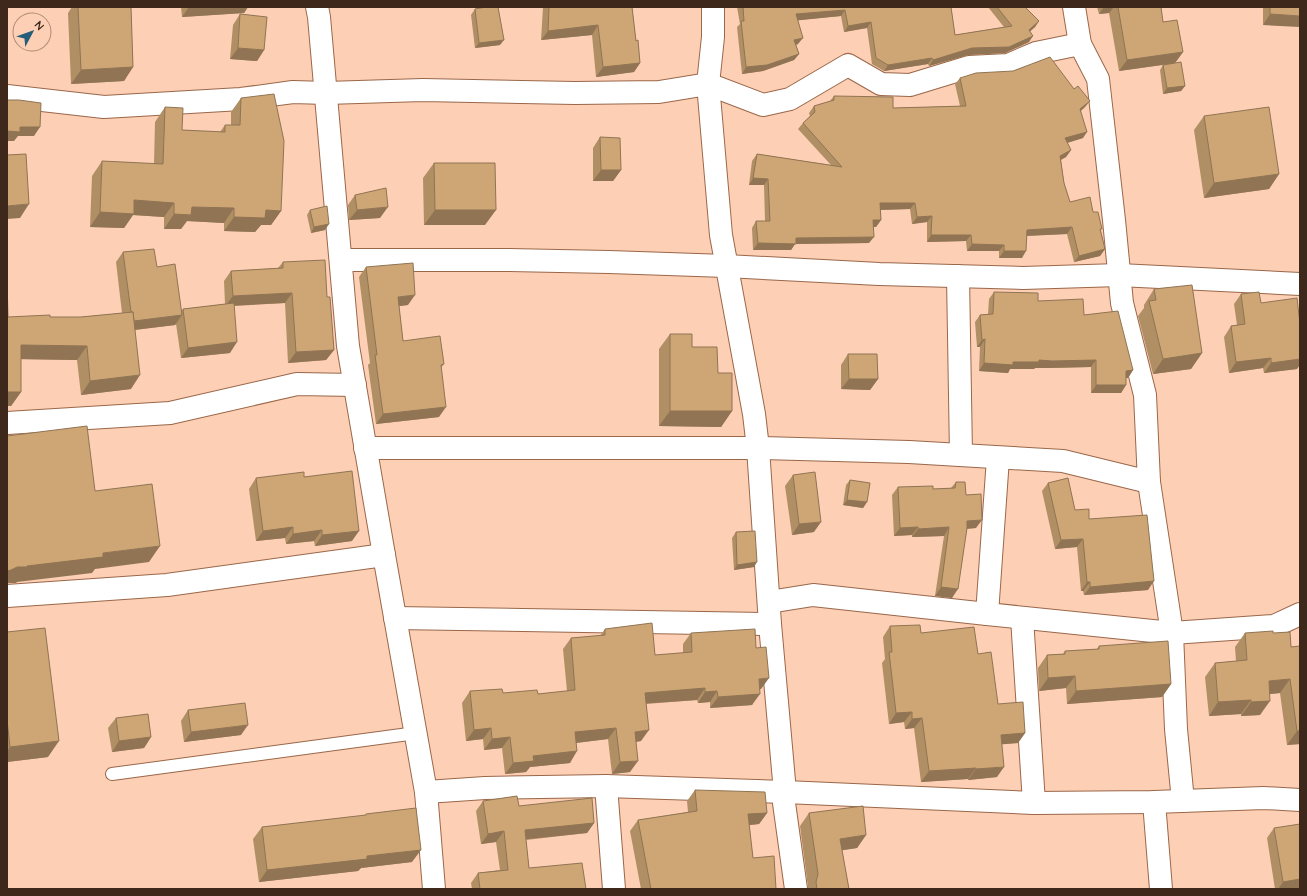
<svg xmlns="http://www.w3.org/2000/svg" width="1307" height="896" viewBox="0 0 1307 896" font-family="Quicksand,sans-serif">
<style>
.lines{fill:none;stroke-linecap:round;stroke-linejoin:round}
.lane-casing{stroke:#9a6749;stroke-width:14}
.street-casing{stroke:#9a6749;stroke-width:24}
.lane{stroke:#fff;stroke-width:12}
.street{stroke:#fff;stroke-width:22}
.wall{fill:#b18f65}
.shaded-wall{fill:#907453}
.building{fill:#cea676;stroke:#907453}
</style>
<rect width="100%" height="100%" fill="#fdcfb5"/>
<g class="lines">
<g class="lane-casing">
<path id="lane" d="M112 774 416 733"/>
</g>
<g class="street-casing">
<g id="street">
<path d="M317 7 319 17 348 346 384 555 426 792 434 889"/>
<path d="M713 7V37L708 84 721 235 754 414 758 448 770 624 785 792 784 803 796 889"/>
<path d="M7 96 104 107 241 99 293 92 326 93 423 90 575 93 659 92 708 84 763 105 790 99 848 65 881 84 910 85 969 67 1008 65 1036 53 1080 44"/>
<path d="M341 260H509L609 262 726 266 879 274 1023 278 1119 275 1300 284"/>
<path d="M958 276 961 455"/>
<path d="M7 423 170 413 297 384 355 385"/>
<path d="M365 448H758L909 452 1063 461 1149 482 1145 395 1122 303 1114 220 1098 79 1080 44 1074 7"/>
<path d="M998 458 987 614 1172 633 1274 626 1300 614"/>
<path d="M1149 482 1172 633 1176 729 1183 801"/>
<path d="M7 596 167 585 384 555"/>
<path d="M769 602 813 595 987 614"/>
<path d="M395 618 770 624"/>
<path d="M1022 618 1034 803"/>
<path d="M606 786 614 889"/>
<path d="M426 792 485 788 606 786 785 792 1034 803 1154 802 1264 798 1300 800"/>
<path d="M1154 802 1161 889"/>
</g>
</g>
<use href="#lane" class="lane"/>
<use href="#street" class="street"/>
</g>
<g class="wall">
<path d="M72 7H131L133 67 124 81 71 84 68 13Z"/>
<path d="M181 7H248L244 13 182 17Z"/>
<path d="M543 7H632L636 41 640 63 634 72 596 77 592 35 541 40Z"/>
<path d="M737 7H951L955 35 1004 27 988 7H1025L1039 21 1035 27 1030 31 1029 42 1005 53 968 55 929 66 928 64 884 71 872 64 867 28 844 32 841 16 798 20V44L796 45 799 54 794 60 763 71 742 74 737 27 740 24Z"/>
<path d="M1097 7H1161L1163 22 1183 52 1175 63 1185 86 1181 91 1163 94 1160 70 1163 65 1119 71 1109 13 1099 14Z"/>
<path d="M1263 7H1300L1263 25Z"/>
<path d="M475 9 500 45 475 48 471 15Z"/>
<path d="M240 14 264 50 257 61 230 59 233 25Z"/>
<path d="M960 78 1085 107 1081 111 1083 138 1067 143 1071 150 1066 157 1061 160 1064 183 1070 202 1093 212 1101 231 1105 249 1100 256 1074 262 1067 234 1027 236 1022 258H999V251H967L966 241 927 242V222L912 224 910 209 881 210V220L876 227H873L869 243 795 244 791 250H753L752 228 756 221H765L764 185H749L752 161 757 154 831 165 798 129 803 123 810 116 809 113 814 106 830 101 834 96 893 108 960 106 955 84Z"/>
<path d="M241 98 281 211 271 225H261L255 232 224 231V223L187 221 181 229H164V217L133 215 124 228 90 227 92 176 102 161 154 164 155 122 165 107 182 130 220 132 225 125H231V112Z"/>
<path d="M1204 116 1279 174 1269 189 1204 198 1194 130Z"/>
<path d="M600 137 621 170 613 181H593V148Z"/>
<path d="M434 163 485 225H424L423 178Z"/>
<path d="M355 195 380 218 349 220 348 205Z"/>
<path d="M310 210 325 230 311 233 307 215Z"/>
<path d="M123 252 157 267 182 311 183 309 225 304 224 281 231 271 278 268 283 262 327 297 334 350 326 360 288 363 285 303 234 306 230 353 181 358 176 324 175 325 135 330 131 389 81 395 77 360 21 359V392L11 406H7V281L8 317H81L122 313 116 262Z"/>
<path d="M366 267 408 305 399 306 403 341 444 364 441 368 439 417 376 424 368 365 370 363 359 277Z"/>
<path d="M1154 289 1202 353 1191 369 1153 374 1138 316 1144 308V305Z"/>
<path d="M994 292 1038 301 1084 315 1133 370 1128 378H1126V385L1121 393H1091V367L1047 368H1035L1034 369H1010L1008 373 979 371 980 347H977L975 322 980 315 988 314 989 299Z"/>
<path d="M1241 294 1261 303 1297 369 1264 373 1263 368 1229 373 1224 337 1231 326 1237 325 1234 304Z"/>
<path d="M670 334 692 347 732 411 721 427 659 426V349Z"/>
<path d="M848 354 878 379 870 390 841 389V365Z"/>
<path d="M793 475 814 532 792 535 785 486Z"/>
<path d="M304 477 352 541 315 546 314 541 286 544 285 538 256 541 249 489 256 478Z"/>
<path d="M850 480 867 502 863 508 843 505 846 485Z"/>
<path d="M956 482 966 495 976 528 967 529 952 598 935 596 944 536 912 537V535L894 536 892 495 898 487 933 489 951 488Z"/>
<path d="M1048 483 1075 510 1089 519 1148 590 1084 595 1083 591H1081L1077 547 1055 549 1042 491Z"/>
<path d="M736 532 754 567 734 570 732 538Z"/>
<path d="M890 626 921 633 978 654 998 704 1025 733 1018 743 1002 744 997 777 968 780V779L921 782 914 728 905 729 904 722 889 724 882 663 885 659 883 637Z"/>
<path d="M605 629 655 655 683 653V644L691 633 756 648 761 689H760L752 705 710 708V702L698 703 697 700 646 704 641 741 636 742 630 772 612 774 608 739 576 743 570 763 530 767 526 772 505 774 502 748 484 750 483 739 466 741 462 703 470 691 503 693 538 694 567 691 563 649 571 638 600 636Z"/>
<path d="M7 632 48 757 7 762Z"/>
<path d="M1245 633H1273L1291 647 1300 646V744L1287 745 1280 693 1269 694 1260 715 1241 716V714L1209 716 1205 677 1215 663 1236 661 1235 647Z"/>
<path d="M1099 646 1171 684 1162 697 1067 704 1066 688 1039 691 1038 668 1047 655 1063 654 1065 651 1097 649Z"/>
<path d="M188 710 241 735 184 742 181 721Z"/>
<path d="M116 718 151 737 144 748 112 752 108 728Z"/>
<path d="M695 790 767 813 759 824 749 825 753 858 776 889H641L630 831 638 820 688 812 687 801Z"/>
<path d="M483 801 519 806 594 823 587 833 526 840 529 868 586 889H472L471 883 478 873 500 870 496 842 481 844 476 811Z"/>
<path d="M809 813 866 835 857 848 842 850 849 889H808V887L800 826Z"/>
<path d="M366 814 412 862 361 868 358 871 259 882 253 839 262 827 365 816Z"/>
<path d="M1274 828 1300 888 1293 889H1275L1267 838Z"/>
</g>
<g class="shaded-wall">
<path d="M189 7H248L244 13 182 17Z"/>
<path d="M1104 7H1114L1109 13 1099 14Z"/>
<path d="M845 10 841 16 792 21 796 14Z"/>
<path d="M1270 14 1300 16V27L1263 25Z"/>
<path d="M1039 21 1035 27 1025 36 1029 30Z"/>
<path d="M871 22 867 28 844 32 848 26Z"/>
<path d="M598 25 592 35 541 40 548 31Z"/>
<path d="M1033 36 1029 42 1005 53 968 55 929 66 933 60 972 48Z"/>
<path d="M803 38 798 44 790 47 794 40Z"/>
<path d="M504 40 500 45 475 48 479 43Z"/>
<path d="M238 48 264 50 257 61 230 59Z"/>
<path d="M1183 52 1175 63 1119 71 1127 60Z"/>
<path d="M799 54 794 60 763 71 742 74 746 67Z"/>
<path d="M932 58 928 64 884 71 888 65Z"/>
<path d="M640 63 634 72 596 77 603 67Z"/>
<path d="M133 67 124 81 71 84 81 70Z"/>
<path d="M1185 86 1181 91 1163 94 1167 88Z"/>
<path d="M1090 101 1085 107 1075 115 1080 109Z"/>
<path d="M20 127H40L34 136H18L14 141H7V131Z"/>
<path d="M1087 132 1083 138 1060 145 1065 138Z"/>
<path d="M1071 150 1066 157 1056 162 1060 156Z"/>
<path d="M601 170H621L613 181H593Z"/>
<path d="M1279 174 1269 189 1204 198 1214 183Z"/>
<path d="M753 178 768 179 764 185H749Z"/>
<path d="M134 200 174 203 164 217 133 215 124 228 90 227 100 212Z"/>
<path d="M880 203H915L910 209 876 210Z"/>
<path d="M29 204 20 218 7 219V206Z"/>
<path d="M192 207 234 208 224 223 187 221 181 229H164L174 214Z"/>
<path d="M388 207 380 218 349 220 357 210Z"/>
<path d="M266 210 281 211 271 225H261L255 232 224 231 234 217Z"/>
<path d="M435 210H496L485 225H424Z"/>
<path d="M932 216 927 222 912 224 917 217Z"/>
<path d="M873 220H881L876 227H869Z"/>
<path d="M329 224 325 230 311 233 314 227Z"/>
<path d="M1072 227 1067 234 1022 236 1027 230Z"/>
<path d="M931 235H971L966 241 927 242Z"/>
<path d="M874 237 869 243 795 244 791 250H753L758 243 796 238Z"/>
<path d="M972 244 1004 245 999 251H967Z"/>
<path d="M1105 249 1100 256 1074 262 1079 256Z"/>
<path d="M1004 251H1026L1022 258H999Z"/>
<path d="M292 293 285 303 225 306 233 296Z"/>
<path d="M415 295 408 305 391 307 398 297Z"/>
<path d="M182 315 175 325 125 331 132 321Z"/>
<path d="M985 339 980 347H977L982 340Z"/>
<path d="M237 342 230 353 181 358 188 348Z"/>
<path d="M21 345 87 346 77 360 11 359Z"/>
<path d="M334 350 326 360 288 363 296 352Z"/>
<path d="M1202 353 1191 369 1153 374 1163 359Z"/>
<path d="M1271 358 1263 368 1229 373 1236 362Z"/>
<path d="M1300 359V365L1297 369 1264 373 1271 363Z"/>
<path d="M1039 360H1096L1091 367 1047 368H1035L1034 369H1010L1008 373 979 371 984 363Z"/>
<path d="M1133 370 1128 378 1121 379 1126 371Z"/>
<path d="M140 375 131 389 81 395 90 381Z"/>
<path d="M849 379H878L870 390 841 389Z"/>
<path d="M1096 385H1126L1121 393H1091Z"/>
<path d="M7 392H21L11 406H7Z"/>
<path d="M446 407 439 417 376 424 383 414Z"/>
<path d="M670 411H732L721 427 659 426Z"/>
<path d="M847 500 867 502 863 508 843 505Z"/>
<path d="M982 520 976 528 961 529 967 521Z"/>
<path d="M821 522 814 532 792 535 799 524Z"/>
<path d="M293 527 285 538 256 541 263 531Z"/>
<path d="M918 527 912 535 894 536 900 528Z"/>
<path d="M949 527 944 536 912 537 918 529Z"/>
<path d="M322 530 314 541 286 544 293 534Z"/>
<path d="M359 531 352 541 315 546 322 535Z"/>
<path d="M1083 539 1077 547 1055 549 1061 540Z"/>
<path d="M160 546 149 562 95 569 92 573 17 582 16 583H7V571L17 567 103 553Z"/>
<path d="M757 562 754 567 734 570 737 565Z"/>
<path d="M1154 581 1148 590 1084 595 1090 587Z"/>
<path d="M1087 582H1090L1083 591H1081Z"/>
<path d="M941 587 958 589 952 598 935 596Z"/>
<path d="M1075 676 1066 688 1039 691 1048 678Z"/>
<path d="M769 678 761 689 751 690 759 679Z"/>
<path d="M1290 679 1280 693 1259 695 1269 681Z"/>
<path d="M1171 684 1162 697 1067 704 1076 691Z"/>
<path d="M705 688 697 700 637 704 645 693Z"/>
<path d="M717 691 710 702 698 703 705 692Z"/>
<path d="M760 694 752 705 710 708 718 697Z"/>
<path d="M1251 700 1241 714 1209 716 1218 702Z"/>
<path d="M1270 701 1260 715 1241 716 1251 702Z"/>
<path d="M912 712 904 722 889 724 896 713Z"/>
<path d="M922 718 914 728 905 729 912 719Z"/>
<path d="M248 725 241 735 184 742 191 732Z"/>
<path d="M491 728 483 739 466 741 474 730Z"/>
<path d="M616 728 608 739 567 744 575 732Z"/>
<path d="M649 730 641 741 627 743 635 732Z"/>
<path d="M1297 731H1300V744L1287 745Z"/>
<path d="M1025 733 1018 743 994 745 1001 735Z"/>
<path d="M151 737 144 748 112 752 119 741Z"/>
<path d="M510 737 502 748 484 750 492 739Z"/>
<path d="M59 741 48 757 7 762V752L10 747Z"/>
<path d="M577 751 570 763 530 767 526 772 505 774 513 763 533 756Z"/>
<path d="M638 761 630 772 612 774 620 762Z"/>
<path d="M1004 767 997 777 968 780 976 769Z"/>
<path d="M976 768 968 779 921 782 929 771Z"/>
<path d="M767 813 759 824 740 826 748 814Z"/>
<path d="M594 823 587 833 518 840 525 830Z"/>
<path d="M504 831 496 842 481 844 488 834Z"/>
<path d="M866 835 857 848 831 852 840 839Z"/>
<path d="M421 850 412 862 361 868 358 871 259 882 267 870 367 856Z"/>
<path d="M1300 879V888L1293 889H1278L1283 882Z"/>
</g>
<g class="building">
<path d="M78 7H131L133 67 81 70Z"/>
<path d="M486 7H498L504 40 479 43 475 9Z"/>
<path d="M549 7H632L636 41 638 40 640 63 603 67 598 25 548 31Z"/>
<path d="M743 7H951L955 35 1012 26 997 7H1025L1039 21 1029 30 1033 36 1009 47 972 48 933 60 932 58 888 65 876 58 871 22 848 26 845 10 796 14 803 38 794 40 799 54 767 65 746 67 741 21H744Z"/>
<path d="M1118 7H1161L1163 22 1177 20 1183 52 1127 60Z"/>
<path d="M1270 7H1300V16L1270 14Z"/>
<path d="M240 14 267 17 264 50 238 48Z"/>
<path d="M1050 57 1074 89 1078 86 1090 101 1080 109 1087 132 1065 138 1071 150 1060 156 1064 183 1070 202 1090 197 1093 212H1098L1102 229H1100L1105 249 1079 256 1072 227 1027 230 1026 251H1004V245L972 244 971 235H931L932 216 917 217 915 203H880L881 220H873L874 237 796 238V244L758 243 756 221H770L768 179 753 178 757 154 842 167 803 123 815 112 814 106 834 100V96L893 97V108L966 106 960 78 976 73 1013 71Z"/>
<path d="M1181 62 1185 86 1167 88 1163 65Z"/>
<path d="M274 94 284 141 281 211 266 210 265 218 234 217V208L192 207 191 215 174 214V203L134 200V214L100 212 102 161 163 164 165 107 183 108 182 130 225 132V125H240L241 98Z"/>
<path d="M7 100H19L41 103 40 127H20V132L7 131Z"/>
<path d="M1269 107 1279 174 1214 183 1204 116Z"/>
<path d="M600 137 620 138 621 170H601Z"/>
<path d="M26 154 29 204 7 206V155Z"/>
<path d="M434 163H495L496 210H435Z"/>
<path d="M386 188 388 207 357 210 355 195Z"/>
<path d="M327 206 329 224 314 227 310 210Z"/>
<path d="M154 249 157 267 175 264 182 315 134 321 133 312H131L123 252Z"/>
<path d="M325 260 327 297H330L334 350 296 352 292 293 233 296 231 271 283 268V262Z"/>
<path d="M413 263 415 295 398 297 403 341 440 336 444 364 441 365 446 407 383 414 375 355H377L366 267Z"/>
<path d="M7 281 8 317 50 315V317H81L133 312 140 375 90 381 87 346 21 345V392H7Z"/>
<path d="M1192 285 1202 353 1163 359 1149 301 1156 300 1154 289Z"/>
<path d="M994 292 1038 293V301L1083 299 1084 315 1118 311 1133 370 1126 371V385H1096V360L1052 361 1039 360V362H1013V365L984 363 985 339 982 340 980 315 993 314Z"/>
<path d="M1259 292 1261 303 1297 298 1300 324V359L1271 363V358L1236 362 1231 326 1245 324 1241 294Z"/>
<path d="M234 303 237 342 188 348 183 309Z"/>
<path d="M670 334H692V347H717L718 373H732V411H670Z"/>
<path d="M848 354H877L878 379H849Z"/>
<path d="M87 426 95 491 152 484 160 546 103 553V557L27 566V567H17L11 570 7 571V436Z"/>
<path d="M352 471 359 531 322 535V530L293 534V527L263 531 256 478 304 472V477Z"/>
<path d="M815 472 821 522 799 524 793 475Z"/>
<path d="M1068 478 1075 510 1089 509V519L1147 515 1154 581 1090 587V582H1087L1083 539 1061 540 1048 483Z"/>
<path d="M850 480 870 483 867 502 847 500Z"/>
<path d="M956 482H965L966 495 981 494 982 520 967 521V528L958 589 941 587 949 527 918 529V527L900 528 898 487 933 486V489L955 488Z"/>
<path d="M755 531 757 562 737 565 736 532Z"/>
<path d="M652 623 655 655 692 652 691 633 755 629 756 648 766 647 769 678 759 679 760 694 718 697 717 691 705 692V688L645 693 649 730 635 732 638 761 620 762 616 728 575 732 577 751 533 756 534 761 513 763 510 737 492 739 491 728 474 730 470 691 502 689 503 693 537 690 538 694 575 690 571 638 605 635V629Z"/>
<path d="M920 625 921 633 974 627 978 654 991 652 998 704 1023 702 1025 733 1001 735 1004 767 976 769V768L929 771 922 718 912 719V712L896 713 889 652H892L890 626Z"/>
<path d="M45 628 59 741 10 747 7 720V632Z"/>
<path d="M1273 631V633L1290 632 1291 647 1300 646V731H1297L1290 679 1269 681 1270 701 1251 702V700L1218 702 1215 663 1247 660 1245 633Z"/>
<path d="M1168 641 1171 684 1076 691 1075 676 1048 678 1047 655 1065 654V651L1099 649V646Z"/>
<path d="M245 703 248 725 191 732 188 710Z"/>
<path d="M148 714 151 737 119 741 116 718Z"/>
<path d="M695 790 765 792 767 813 748 814 753 858 774 856 776 889H651L638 820 697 811Z"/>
<path d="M517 796 519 806 592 798 594 823 525 830 529 868 582 863 586 889H480L478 873 508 870 504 831 488 834 483 801Z"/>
<path d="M863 806 866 835 840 839 849 889H817L816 882 818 874 809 813Z"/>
<path d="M416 808 421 850 367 856V859L267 870 262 827 366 815V814Z"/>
<path d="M1300 824V879L1283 882 1274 828Z"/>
</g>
<rect width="1307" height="896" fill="none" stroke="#3d281b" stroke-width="16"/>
<g transform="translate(32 32) rotate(49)"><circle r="19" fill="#fdcfb5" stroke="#b08c77"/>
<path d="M0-3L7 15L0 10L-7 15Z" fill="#255e78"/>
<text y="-6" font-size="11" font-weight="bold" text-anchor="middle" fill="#3d281b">N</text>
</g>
</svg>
